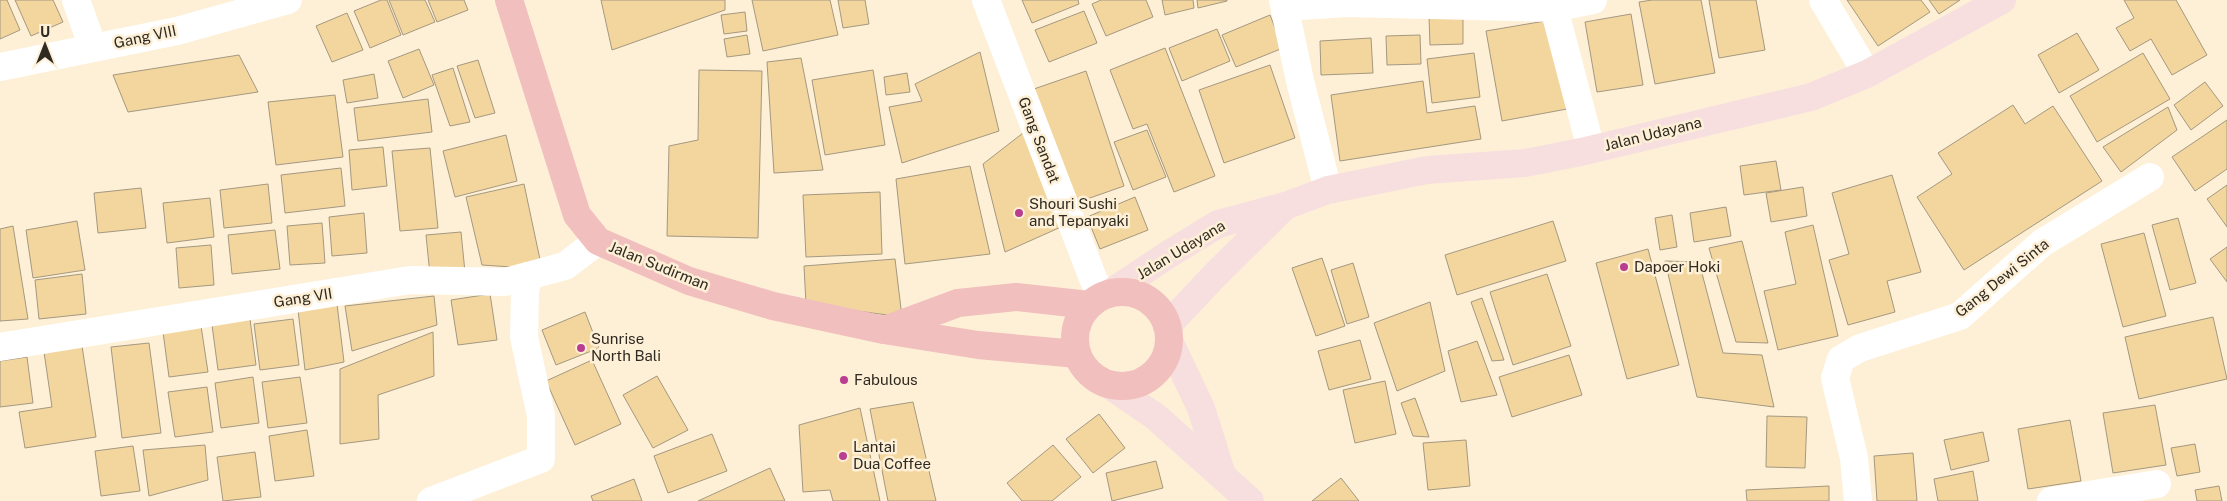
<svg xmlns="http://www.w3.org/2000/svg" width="2227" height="501" viewBox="0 0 2227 501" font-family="'Public Sans',sans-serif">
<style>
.building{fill:#f3d69e;stroke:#a49880}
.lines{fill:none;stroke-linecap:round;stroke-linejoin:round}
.street{stroke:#fff;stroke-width:28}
.secondary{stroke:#f8dfdf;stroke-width:28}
.primary{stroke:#f1bfbe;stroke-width:28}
.poi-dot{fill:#ba3e8f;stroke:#fef0d6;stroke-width:2}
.labels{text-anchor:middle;stroke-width:5;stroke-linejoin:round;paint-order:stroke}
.street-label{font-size:15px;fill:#2f2a21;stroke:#fef0d6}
.poi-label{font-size:15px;fill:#2f2a21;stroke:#fef0d6;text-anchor:start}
</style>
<rect width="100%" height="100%" fill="#fef0d6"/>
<g class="building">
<path d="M0 0H7L20 30 0 39Z"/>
<path d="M15 0H53L63 22 31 36Z"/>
<path d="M381 0H387L401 35 370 48 354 11Z"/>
<path d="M389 0H425L435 22 403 35Z"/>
<path d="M428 0H464L468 10 437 22Z"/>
<path d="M601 0H725V10L612 50Z"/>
<path d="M752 0H830L838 35 763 51Z"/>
<path d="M838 0H865L869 24 843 28Z"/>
<path d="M1022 0H1078L1079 4 1032 23Z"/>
<path d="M1101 0H1146L1153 17 1106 36 1092 4Z"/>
<path d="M1162 0H1193L1194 8 1165 15Z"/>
<path d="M1197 0H1227V1L1198 8Z"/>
<path d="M1652 0H1701L1715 73 1655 84 1639 2Z"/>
<path d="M1709 0H1756L1765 50 1719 58Z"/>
<path d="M1847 0H1921L1930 12 1878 46Z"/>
<path d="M1929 0H1960L1939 14Z"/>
<path d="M2124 0H2176L2207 55 2172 75 2151 39 2130 51 2116 28 2134 18Z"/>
<path d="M1084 11 1097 43 1049 62 1035 30Z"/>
<path d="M745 12 747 31 724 34 721 15Z"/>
<path d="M347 13 363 50 332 62 316 26Z"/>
<path d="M1631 14 1643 85 1597 92 1585 22Z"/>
<path d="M1270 15 1283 48 1236 67 1222 35Z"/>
<path d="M1463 15V44L1430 45 1429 16Z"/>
<path d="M1551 20 1567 109 1502 121 1486 31Z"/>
<path d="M1217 29 1230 61 1182 81 1169 48Z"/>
<path d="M2077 33 2099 70 2059 93 2038 55Z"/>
<path d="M747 35 750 54 727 57 724 39Z"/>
<path d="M1420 35 1421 64 1387 65 1386 36Z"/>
<path d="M1371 38 1373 73 1321 75 1320 41Z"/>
<path d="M1165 48 1215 176 1174 192 1147 124 1133 129 1110 70Z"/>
<path d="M419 49 434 85 403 98 388 61Z"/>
<path d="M980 52 999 131 902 163 889 107 922 101 915 84Z"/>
<path d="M1474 53 1480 97 1432 103 1427 59Z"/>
<path d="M2143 53 2170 99 2097 142 2070 96Z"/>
<path d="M239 55 258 92 128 112 113 75Z"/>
<path d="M801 58 823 170 774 173 767 62Z"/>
<path d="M478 60 495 113 475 118 457 66Z"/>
<path d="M1270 65 1295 138 1224 163 1199 90Z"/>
<path d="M453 68 470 122 450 126 432 75Z"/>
<path d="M699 70 762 71 758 238 667 236 669 146 698 140Z"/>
<path d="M873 70 885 145 825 155 812 80Z"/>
<path d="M1086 71 1124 186 1070 205 1031 90Z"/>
<path d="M907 73 910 92 886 95 884 77Z"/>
<path d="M374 74 378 98 347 103 343 80Z"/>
<path d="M1423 81 1427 113 1475 106 1481 139 1340 161 1331 95Z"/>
<path d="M2205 82 2223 106 2191 130 2174 105Z"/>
<path d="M335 95 343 157 276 165 268 102Z"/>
<path d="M428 99 432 132 358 141 354 108Z"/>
<path d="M2013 105 2025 124 2053 106 2102 181 1964 270 1917 197 1952 174 1938 153Z"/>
<path d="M2168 107 2177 130 2121 172 2103 147Z"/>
<path d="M2227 120V169L2195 191 2172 157Z"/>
<path d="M1147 130 1166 177 1133 190 1114 142Z"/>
<path d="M1023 133 1061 227 1005 252 983 164Z"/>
<path d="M506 135 517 181 455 197 443 151Z"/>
<path d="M383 147 387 186 352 190 349 150Z"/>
<path d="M430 148 438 228 400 231 392 151Z"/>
<path d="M1776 161 1781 190 1744 195 1740 166Z"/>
<path d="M970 166 990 254 905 264 896 179Z"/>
<path d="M341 168 345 206 285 213 281 175Z"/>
<path d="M1892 175 1921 272 1887 281 1895 312 1848 325 1829 260 1849 254 1832 193Z"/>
<path d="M268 184 272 223 224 228 220 190Z"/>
<path d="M524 184 542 269 482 265 466 197Z"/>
<path d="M2227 185V227L2207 199Z"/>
<path d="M1803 187 1807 216 1771 222 1766 193Z"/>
<path d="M141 188 146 228 98 233 94 193Z"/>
<path d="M880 192 882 254 806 257 803 195Z"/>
<path d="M1135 197 1148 230 1100 249 1087 217Z"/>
<path d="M210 198 214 237 167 243 163 203Z"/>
<path d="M1726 207 1731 236 1694 242 1690 213Z"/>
<path d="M364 213 367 253 332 256 329 217Z"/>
<path d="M1672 215 1677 247 1660 250 1655 218Z"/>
<path d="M2178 218 2196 283 2170 290 2152 225Z"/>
<path d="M77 221 85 270 33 278 26 230Z"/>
<path d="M1553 221 1566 261 1457 295 1445 255Z"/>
<path d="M322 223 325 263 290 265 287 226Z"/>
<path d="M1813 225 1838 336 1778 350 1764 291 1796 284 1785 232Z"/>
<path d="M13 226 28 319 0 321V229Z"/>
<path d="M275 230 280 269 232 274 228 235Z"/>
<path d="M461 232 465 272 430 275 426 235Z"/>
<path d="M2144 233 2166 316 2123 327 2101 244Z"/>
<path d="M1742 241 1768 343 1736 342 1709 248Z"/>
<path d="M211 245 214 285 179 288 176 248Z"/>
<path d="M2227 247V282L2210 259Z"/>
<path d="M1648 249 1679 365 1627 379 1596 263Z"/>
<path d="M1322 258 1345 326 1316 336 1292 268Z"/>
<path d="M895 259 902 317 806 304 804 266Z"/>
<path d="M1665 261 1699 262 1723 353 1762 355 1774 407 1697 397Z"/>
<path d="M1353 263 1369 317 1347 324 1331 270Z"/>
<path d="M82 274 86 314 39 319 35 280Z"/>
<path d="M1547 274 1571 346 1513 365 1490 292Z"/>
<path d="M490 294 497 340 458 345 451 300Z"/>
<path d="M434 296 437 325 352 351 345 306Z"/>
<path d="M1482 298 1504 360 1492 361 1471 302Z"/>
<path d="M1430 302 1445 371 1397 391 1374 323Z"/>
<path d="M337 304 344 362 305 370 298 310Z"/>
<path d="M585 312 599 348 556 365 542 330Z"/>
<path d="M2213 317 2227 379 2139 399 2125 337Z"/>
<path d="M250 319 256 365 218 370 212 325Z"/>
<path d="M293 319 299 365 260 370 254 324Z"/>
<path d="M201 326 208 372 169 377 163 332Z"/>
<path d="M433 332 434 376 378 395 379 439 340 444V369Z"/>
<path d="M1360 340 1371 379 1329 390 1318 351Z"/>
<path d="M1477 341 1497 395 1461 402 1448 351Z"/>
<path d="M149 343 161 433 122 438 111 347Z"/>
<path d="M82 346 96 437 25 448 19 412 52 407 44 352Z"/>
<path d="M1569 355 1582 395 1512 417 1499 377Z"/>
<path d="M27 357 33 403 0 407V361Z"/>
<path d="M592 360 621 424 575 445 546 381Z"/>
<path d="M657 376 688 430 653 448 623 395Z"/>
<path d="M253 377 259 423 221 428 215 383Z"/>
<path d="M300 377 307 423 268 428 262 382Z"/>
<path d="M1385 381 1396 434 1355 443 1343 390Z"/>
<path d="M207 387 213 432 175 437 168 392Z"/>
<path d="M1415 398 1429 437 1413 436 1401 403Z"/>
<path d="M913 402 936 501H888L870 409Z"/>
<path d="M2155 405 2166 465 2113 473 2103 413Z"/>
<path d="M860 408 880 501H833L830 490 803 492 799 425Z"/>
<path d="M1099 414 1125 448 1093 473 1066 439Z"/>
<path d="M1767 416 1807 417 1805 468 1766 467Z"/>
<path d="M2070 420 2081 481 2028 489 2018 429Z"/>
<path d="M307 430 314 476 275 481 269 436Z"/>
<path d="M1983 432 1989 461 1951 470 1944 440Z"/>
<path d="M712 434 727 471 668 493 654 456Z"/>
<path d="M1466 440 1470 486 1428 490 1423 443Z"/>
<path d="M2195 444 2200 472 2177 476 2171 448Z"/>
<path d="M205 445 208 480 149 496 143 450Z"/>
<path d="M1053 445 1081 477 1052 501H1022L1007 483Z"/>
<path d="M133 446 140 491 101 496 95 451Z"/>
<path d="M255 452 261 497 223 501 217 457Z"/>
<path d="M1913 453 1917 501H1877L1874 456Z"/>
<path d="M1156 461 1163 488 1112 501 1106 473Z"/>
<path d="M770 468 785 501H698Z"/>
<path d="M1973 471 1978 501H1938L1934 479Z"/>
<path d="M1341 478 1359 501H1312Z"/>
<path d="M634 479 642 501H593L591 496Z"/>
<path d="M1829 486V501H1747L1746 490Z"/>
<path d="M2219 486 2222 501H2197L2195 490Z"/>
</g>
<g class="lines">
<g class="street">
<path d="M76 0 93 48"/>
<path d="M986 0 1094 281 1104 295"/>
<path d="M1283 0 1300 81 1328 190"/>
<path d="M1823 0 1867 74"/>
<path d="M1285 7 1347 3 1554 8 1593 0"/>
<path d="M1554 8 1591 149"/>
<path d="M0 67 177 31 288 0"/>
<path d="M0 347 410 280 505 282 565 266 598 241"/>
<path d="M431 501 541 459V416L524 337 525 292 528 276"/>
<path d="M1858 501 1854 458 1835 378 1841 359 1860 348 1960 316 2042 243 2150 177"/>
<path d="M2051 501 2157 484"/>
</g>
<g class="secondary">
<path d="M1109 294 1169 254 1218 224 1285 206 1328 190 1427 170 1525 163 1581 152 1811 97 1867 74 2002 0"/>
<path d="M1167 326 1216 274 1284 207"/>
<path d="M1169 341 1201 408 1222 475"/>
<path d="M1108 384 1156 417 1250 501"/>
</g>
<g class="primary">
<path d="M509 0 577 215 598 241 689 281 773 306 884 330 978 345 1077 354"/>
<circle cx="1122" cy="339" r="47"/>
<path d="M885 330 958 303 1016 297 1089 305"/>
</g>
</g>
<g class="poi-dot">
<circle cx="1019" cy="213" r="5"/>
<circle cx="1624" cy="267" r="5"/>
<circle cx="581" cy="348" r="5"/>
<circle cx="844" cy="380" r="5"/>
<circle cx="843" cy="456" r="5"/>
</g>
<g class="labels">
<g class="street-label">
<text transform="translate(145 37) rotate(-12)" y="5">Gang VIII</text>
<text transform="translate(1653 134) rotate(-14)" y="5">Jalan Udayana</text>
<text transform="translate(1039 140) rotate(69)" y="5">Gang Sandat</text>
<text transform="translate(1181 250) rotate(-31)" y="5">Jalan Udayana</text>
<text transform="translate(659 266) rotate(22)" y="5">Jalan Sudirman</text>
<text transform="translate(2002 278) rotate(-39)" y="5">Gang Dewi Sinta</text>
<text transform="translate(303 298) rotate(-9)" y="5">Gang VII</text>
</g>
<g class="poi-label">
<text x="1029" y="209">Shouri Sushi<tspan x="1029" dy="17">and Tepanyaki</tspan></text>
<text x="1634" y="272">Dapoer Hoki</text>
<text x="591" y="344">Sunrise<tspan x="591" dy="17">North Bali</tspan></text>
<text x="854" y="385">Fabulous</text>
<text x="853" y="452">Lantai<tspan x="853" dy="17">Dua Coffee</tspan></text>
</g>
</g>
<g transform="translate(45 45)" stroke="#fef0d6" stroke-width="4" paint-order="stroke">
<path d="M0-4L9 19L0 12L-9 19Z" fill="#2f2a21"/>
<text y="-8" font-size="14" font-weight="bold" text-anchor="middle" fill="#2f2a21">U</text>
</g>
</svg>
